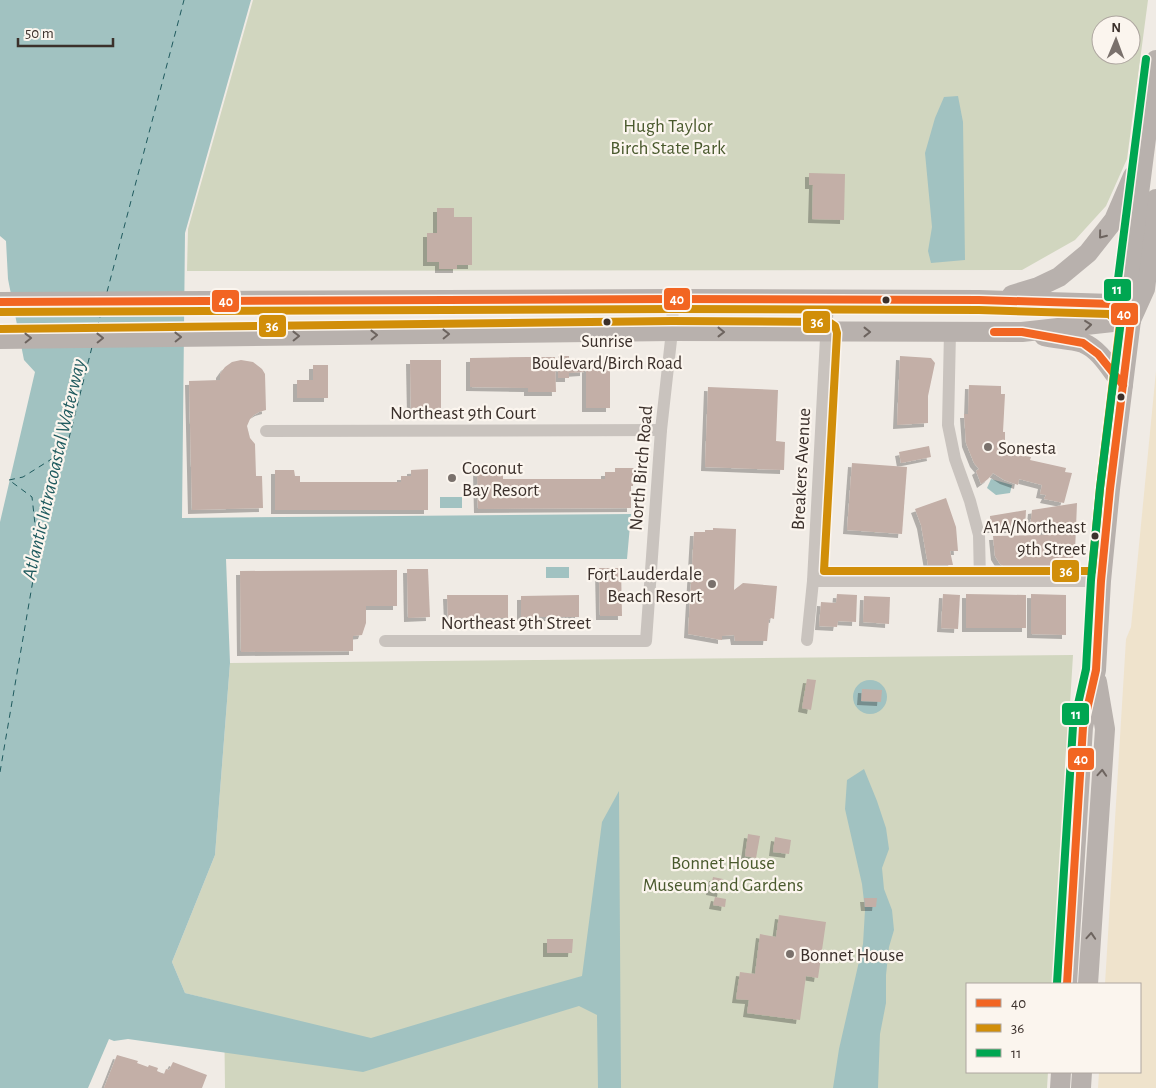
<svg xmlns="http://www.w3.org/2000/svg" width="1156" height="1088" viewBox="0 0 1156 1088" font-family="'Alegreya Sans',sans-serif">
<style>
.green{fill:#d1d6bf;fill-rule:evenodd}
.sand{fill:#efe3cc}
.water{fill:#a1c2c1}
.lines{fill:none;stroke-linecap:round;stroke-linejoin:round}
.ferry{stroke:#1f5a5e;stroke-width:1;stroke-dasharray:6 5;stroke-linecap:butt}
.building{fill:#c3afa7;filter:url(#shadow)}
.street{stroke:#c9c3be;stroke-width:12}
.primary{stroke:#b8b1ad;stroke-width:20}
.bus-1-casing{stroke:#fbf5ee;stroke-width:11}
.bus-2-casing{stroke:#fbf5ee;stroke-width:11}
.bus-3-casing{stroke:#fbf5ee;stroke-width:11}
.bus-1{stroke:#f26522;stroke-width:8}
.bus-2{stroke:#d18e09;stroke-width:8}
.bus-3{stroke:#00a651;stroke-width:8}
.oneway{stroke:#6d645f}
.bus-dot{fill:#3b302b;stroke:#fbf5ee;stroke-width:2}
.poi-dot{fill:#7a716c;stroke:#fbf5ee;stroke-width:2}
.labels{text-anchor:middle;stroke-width:4.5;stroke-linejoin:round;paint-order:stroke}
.bus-label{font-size:18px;fill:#3b302b;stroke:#fbf5ee}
.park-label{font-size:19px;fill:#4a5a2e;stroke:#fbf5ee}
.street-label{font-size:19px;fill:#3b302b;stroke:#fbf5ee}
.poi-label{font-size:19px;fill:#3b302b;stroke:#fbf5ee;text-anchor:start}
.water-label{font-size:20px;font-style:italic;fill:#1f5a5e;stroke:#fbf5ee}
.line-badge{stroke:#fbf5ee;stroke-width:2}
.badge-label{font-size:14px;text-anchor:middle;font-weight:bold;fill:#fff}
</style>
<defs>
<filter id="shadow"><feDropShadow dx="-4" dy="4" stdDeviation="0" flood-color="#0004"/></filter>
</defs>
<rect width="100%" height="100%" fill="#f0ebe5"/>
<g class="green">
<path d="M253 0H1148L1127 159 1106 206 1075 240 1022 270 187 271 188 229ZM1101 25H1131V55H1101Z"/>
<path d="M1073 655 1053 984H967V1072H1048L1047 1088H225L224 1003 185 993 172 962 215 855 230 663Z"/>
</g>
<path class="sand" d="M1156 371V1088H1098L1099 1072H1140V984H1105L1126 639 1131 627Z"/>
<g class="water">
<path d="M0 0H251L185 233 182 518 631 514 627 559H226L230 663 215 855 172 962 185 993 371 1038 511 996 582 976 602 822 619 791 621 1088H598L597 1015 579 1006 363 1072 128 1039 114 1041 109 1039 88 1088H0V522L35 372 24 360 8 279 6 241 0 236Z"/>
<path d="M958 96 963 122 965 260 931 263 928 251 932 227 925 153 935 118 944 97Z"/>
<path d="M991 479 1012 485 1010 493 996 495 987 488Z"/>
<rect x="440" y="497" width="22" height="11"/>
<rect x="546" y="567" width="23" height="11"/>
<circle cx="870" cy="697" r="17"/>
<path d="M864 769 877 801 886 828 889 849 882 868 884 889 892 910 894 930 889 947 886 975V1003L880 1034 878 1088H833L839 1049 863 944 865 910 862 884 845 809 847 780Z"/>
</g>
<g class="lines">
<g class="ferry">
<path d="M107 292 184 0"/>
<path d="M97 328 102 310"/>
<path d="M9 480 23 477 66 450 92 347"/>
<path d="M0 772 38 551 32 497 9 480"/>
</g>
</g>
<g class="building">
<path d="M809 173 845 174 844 220 812 219 813 185H809Z"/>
<path d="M437 208H454V217H472V265H457V269H439V262H427V233H437Z"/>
<path d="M558 356H569V359H584V372L569 373V378H558Z"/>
<path d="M900 356 931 358 935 363 928 396V423L897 425Z"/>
<path d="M528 357H555L556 392H528V388L470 387V358Z"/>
<path d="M241 360 253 362 262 369 265 374 266 410 259 412 254 415 250 419 247 426 250 438 255 444 256 476H262L263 508 192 510 189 381 220 380V374L225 367 232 362Z"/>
<path d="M410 360H441V411H411Z"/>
<rect x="586" y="361" width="24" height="47"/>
<path d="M313 365H328V398H297V380H313Z"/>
<path d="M969 385 1001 386V394H1005L1003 432H1005V441L1010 450 1019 455 1031 457 1030 460 1066 468 1065 472 1072 473 1064 503 1044 499 1046 495 1040 494 1042 485 1019 479 1018 485 1004 480 993 473 988 479 981 484 976 471 979 469 974 463 966 443 964 414H968Z"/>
<path d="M708 387 778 390 776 441 785 442 784 470 705 467Z"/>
<path d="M929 446 931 457 901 463 899 452Z"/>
<path d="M852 463 907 467 902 534 847 530Z"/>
<path d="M492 468V472H503V479H605V472H615V468H634L633 486H631V508L478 509 477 469Z"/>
<path d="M428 469V510H275V470H294L295 476H300V482H401V476H411V470Z"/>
<path d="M946 498 956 527 958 551H950L953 565H928L921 525 915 509Z"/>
<path d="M1077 503 1075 552 1072 561 1063 568 1005 567 1000 564 995 556 993 536 1043 535 1042 529 1030 528 1032 510Z"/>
<path d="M1026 510 1025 529H991L990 516Z"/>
<path d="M713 528 736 529 734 590 743 583 777 586 774 619 771 618 769 620 767 641H735L734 635 722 636V640L688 634 694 532H705V530H713Z"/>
<path d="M599 568H621L622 616H600Z"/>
<path d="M407 569H428L430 617 408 618Z"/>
<path d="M397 570V606H366V623L362 635 353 636V651L241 652 240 571Z"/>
<path d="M837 594 857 595 856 622 838 621 837 627 819 626 821 602 836 603Z"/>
<path d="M943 594 960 595 958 629 941 628Z"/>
<path d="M966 594 1026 595V628H966Z"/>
<path d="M1031 594 1066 595V635L1031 634Z"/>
<path d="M447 595H508V618H448Z"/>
<path d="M579 595V617H521V596Z"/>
<path d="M864 596 890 597 889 624 863 622Z"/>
<path d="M807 679 816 680 811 710 802 708Z"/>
<path d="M862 689 882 690 881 702 861 701Z"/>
<path d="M748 834 760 836 756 858 745 856Z"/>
<path d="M775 837 791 840 789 854 773 852Z"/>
<path d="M713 877 723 879 721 893 710 891Z"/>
<path d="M715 897 726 899 725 907 713 905Z"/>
<path d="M864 898H877L876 907H865Z"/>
<path d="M779 915 826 922 818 978 806 976 800 1020 747 1013 749 1000 736 999 740 972 755 974 760 934 776 937Z"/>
<path d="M547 939H573L572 953H547Z"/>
<path d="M117 1055 138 1061 137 1063 148 1067 149 1065 158 1068 157 1071 164 1074 166 1069 169 1070 173 1062 207 1075 202 1088H104Z"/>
</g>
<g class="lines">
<g class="street">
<path d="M950 332 948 425 955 459 970 501 979 535 980 581"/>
<path d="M266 431 661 430"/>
<path d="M813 581H1101"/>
<path d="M807 640 813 581 828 300"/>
<path d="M385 641H646L661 430 672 331 673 299"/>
</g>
<g class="primary">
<path d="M1012 295 1038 287 1059 277 1088 253 1114 220 1133 176"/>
<path d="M0 302 673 299 979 300 1113 304 1131 320"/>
<path d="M1131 320 1145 289 1156 199"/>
<path d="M1044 336C1056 339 1070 339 1083 343 1100 349 1112 372 1123 385"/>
<path d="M0 339 672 331 1022 332 1131 320"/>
<path d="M1067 984 1083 727 1096 670 1101 581 1110 489 1131 320 1127 288 1156 60"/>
<path d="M1088 984 1105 729 1097 682"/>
<path d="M1060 1088 1061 1072"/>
<path d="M1081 1088 1082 1072"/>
</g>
<g class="bus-1-casing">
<g id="bus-1">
<path d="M0 302 673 299 979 300 1113 304 1131 320 1110 489 1101 581 1096 670 1083 727 1067 984"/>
<path d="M994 332H1022L1083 343 1098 354 1123 385"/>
</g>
</g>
<g class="bus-2-casing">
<path id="bus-2" d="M0 329 672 321 829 322 835 326 837 333 824 571H1092L1100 488 1120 324 1109 314 979 310 673 309 0 312"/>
</g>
<g class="bus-3-casing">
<path id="bus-3" d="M1057 983 1073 726 1086 669 1091 580 1100 488 1121 320 1117 287 1146 59"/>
</g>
<use href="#bus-1" class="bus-1"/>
<use href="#bus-2" class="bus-2"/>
<use href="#bus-3" class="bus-3"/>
</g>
<defs><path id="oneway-chevron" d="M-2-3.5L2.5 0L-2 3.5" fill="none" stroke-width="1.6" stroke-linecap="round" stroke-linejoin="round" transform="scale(1.25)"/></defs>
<g class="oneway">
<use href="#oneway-chevron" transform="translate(1102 235) rotate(129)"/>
<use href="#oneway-chevron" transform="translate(1088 325) rotate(-6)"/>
<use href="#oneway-chevron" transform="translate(721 332)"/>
<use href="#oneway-chevron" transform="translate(867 332)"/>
<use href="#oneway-chevron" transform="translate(446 334) rotate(-1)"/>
<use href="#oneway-chevron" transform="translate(374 335) rotate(-1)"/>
<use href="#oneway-chevron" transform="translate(296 336) rotate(-1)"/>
<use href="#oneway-chevron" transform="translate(178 337) rotate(-1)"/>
<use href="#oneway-chevron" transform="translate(28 338) rotate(-1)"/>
<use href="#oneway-chevron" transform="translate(100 338) rotate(-1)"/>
<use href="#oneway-chevron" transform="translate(1102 773) rotate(-86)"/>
<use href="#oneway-chevron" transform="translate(1091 936) rotate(-86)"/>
</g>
<g class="bus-dot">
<circle cx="886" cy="300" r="4.5"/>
<circle cx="607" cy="322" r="4.5"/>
<circle cx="1121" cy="397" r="4.5"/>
<circle cx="1095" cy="536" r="4.5"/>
</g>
<g class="poi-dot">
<circle cx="988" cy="447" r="5"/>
<circle cx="452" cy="478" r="5"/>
<circle cx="712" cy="584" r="5"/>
<circle cx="790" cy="954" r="5"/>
</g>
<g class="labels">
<g class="bus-label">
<text x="607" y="347">Sunrise<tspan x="607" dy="22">Boulevard/Birch Road</tspan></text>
<text x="1086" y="533" text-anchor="end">A1A/Northeast<tspan x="1086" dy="22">9th Street</tspan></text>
</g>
<g class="park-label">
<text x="668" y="132">Hugh Taylor<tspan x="668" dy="22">Birch State Park</tspan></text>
<text x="723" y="869">Bonnet House<tspan x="723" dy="22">Museum and Gardens</tspan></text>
</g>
<g class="street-label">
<text x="463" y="419">Northeast 9th Court</text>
<text transform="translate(640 468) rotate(-85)" y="7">North Birch Road</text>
<text transform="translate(800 469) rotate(-87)" y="7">Breakers Avenue</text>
<text x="516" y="629">Northeast 9th Street</text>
</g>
<g class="poi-label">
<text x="998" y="454">Sonesta</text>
<text x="462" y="474">Coconut<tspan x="462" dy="22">Bay Resort</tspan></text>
<text x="702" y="580" text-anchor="end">Fort Lauderdale<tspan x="702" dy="22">Beach Resort</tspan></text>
<text x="800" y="961">Bonnet House</text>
</g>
<g class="water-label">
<text transform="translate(53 469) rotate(-77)" y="7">Atlantic Intracoastal Waterway</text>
</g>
</g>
<g class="line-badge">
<rect x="1103" y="278" width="29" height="24" rx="5" fill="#00a651"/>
<rect x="663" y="287" width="28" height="24" rx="5" fill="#f26522"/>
<rect x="211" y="289" width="29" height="24" rx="5" fill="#f26522"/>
<rect x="1110" y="302" width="29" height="24" rx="5" fill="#f26522"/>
<rect x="802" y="310" width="29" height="24" rx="5" fill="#d18e09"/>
<rect x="258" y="314" width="29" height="24" rx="5" fill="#d18e09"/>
<rect x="1051" y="559" width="29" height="24" rx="5" fill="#d18e09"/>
<rect x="1061" y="702" width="29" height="24" rx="5" fill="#00a651"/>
<rect x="1067" y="747" width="28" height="24" rx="5" fill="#f26522"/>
</g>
<g class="badge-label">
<text x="1117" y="294">11</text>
<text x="677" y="304">40</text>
<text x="226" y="306">40</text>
<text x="1124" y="319">40</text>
<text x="817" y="327">36</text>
<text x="272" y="331">36</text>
<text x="1066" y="576">36</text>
<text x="1076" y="719">11</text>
<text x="1081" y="764">40</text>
</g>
<rect x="966" y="983" width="175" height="90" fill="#fbf5ee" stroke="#aea6a0"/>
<rect x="976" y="999" width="25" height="8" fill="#f26522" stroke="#aea6a0"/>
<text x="1011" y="1008" font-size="15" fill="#3b302b">40</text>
<rect x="976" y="1024" width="25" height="8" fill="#d18e09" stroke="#aea6a0"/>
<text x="1011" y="1033" font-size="15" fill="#3b302b">36</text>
<rect x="976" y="1049" width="25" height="8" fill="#00a651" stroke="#aea6a0"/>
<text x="1011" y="1058" font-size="15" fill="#3b302b">11</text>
<g transform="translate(1116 40) rotate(1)"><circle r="24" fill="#fbf5ee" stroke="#aea6a0"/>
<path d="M0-4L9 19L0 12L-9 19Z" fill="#7a716c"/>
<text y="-8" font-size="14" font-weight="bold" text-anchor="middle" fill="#3b302b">N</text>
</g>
<path d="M18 38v8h95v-8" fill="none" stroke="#3b302b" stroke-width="2.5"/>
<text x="25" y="38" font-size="15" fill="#3b302b" stroke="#fbf5ee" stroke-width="4" paint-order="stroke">50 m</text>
</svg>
